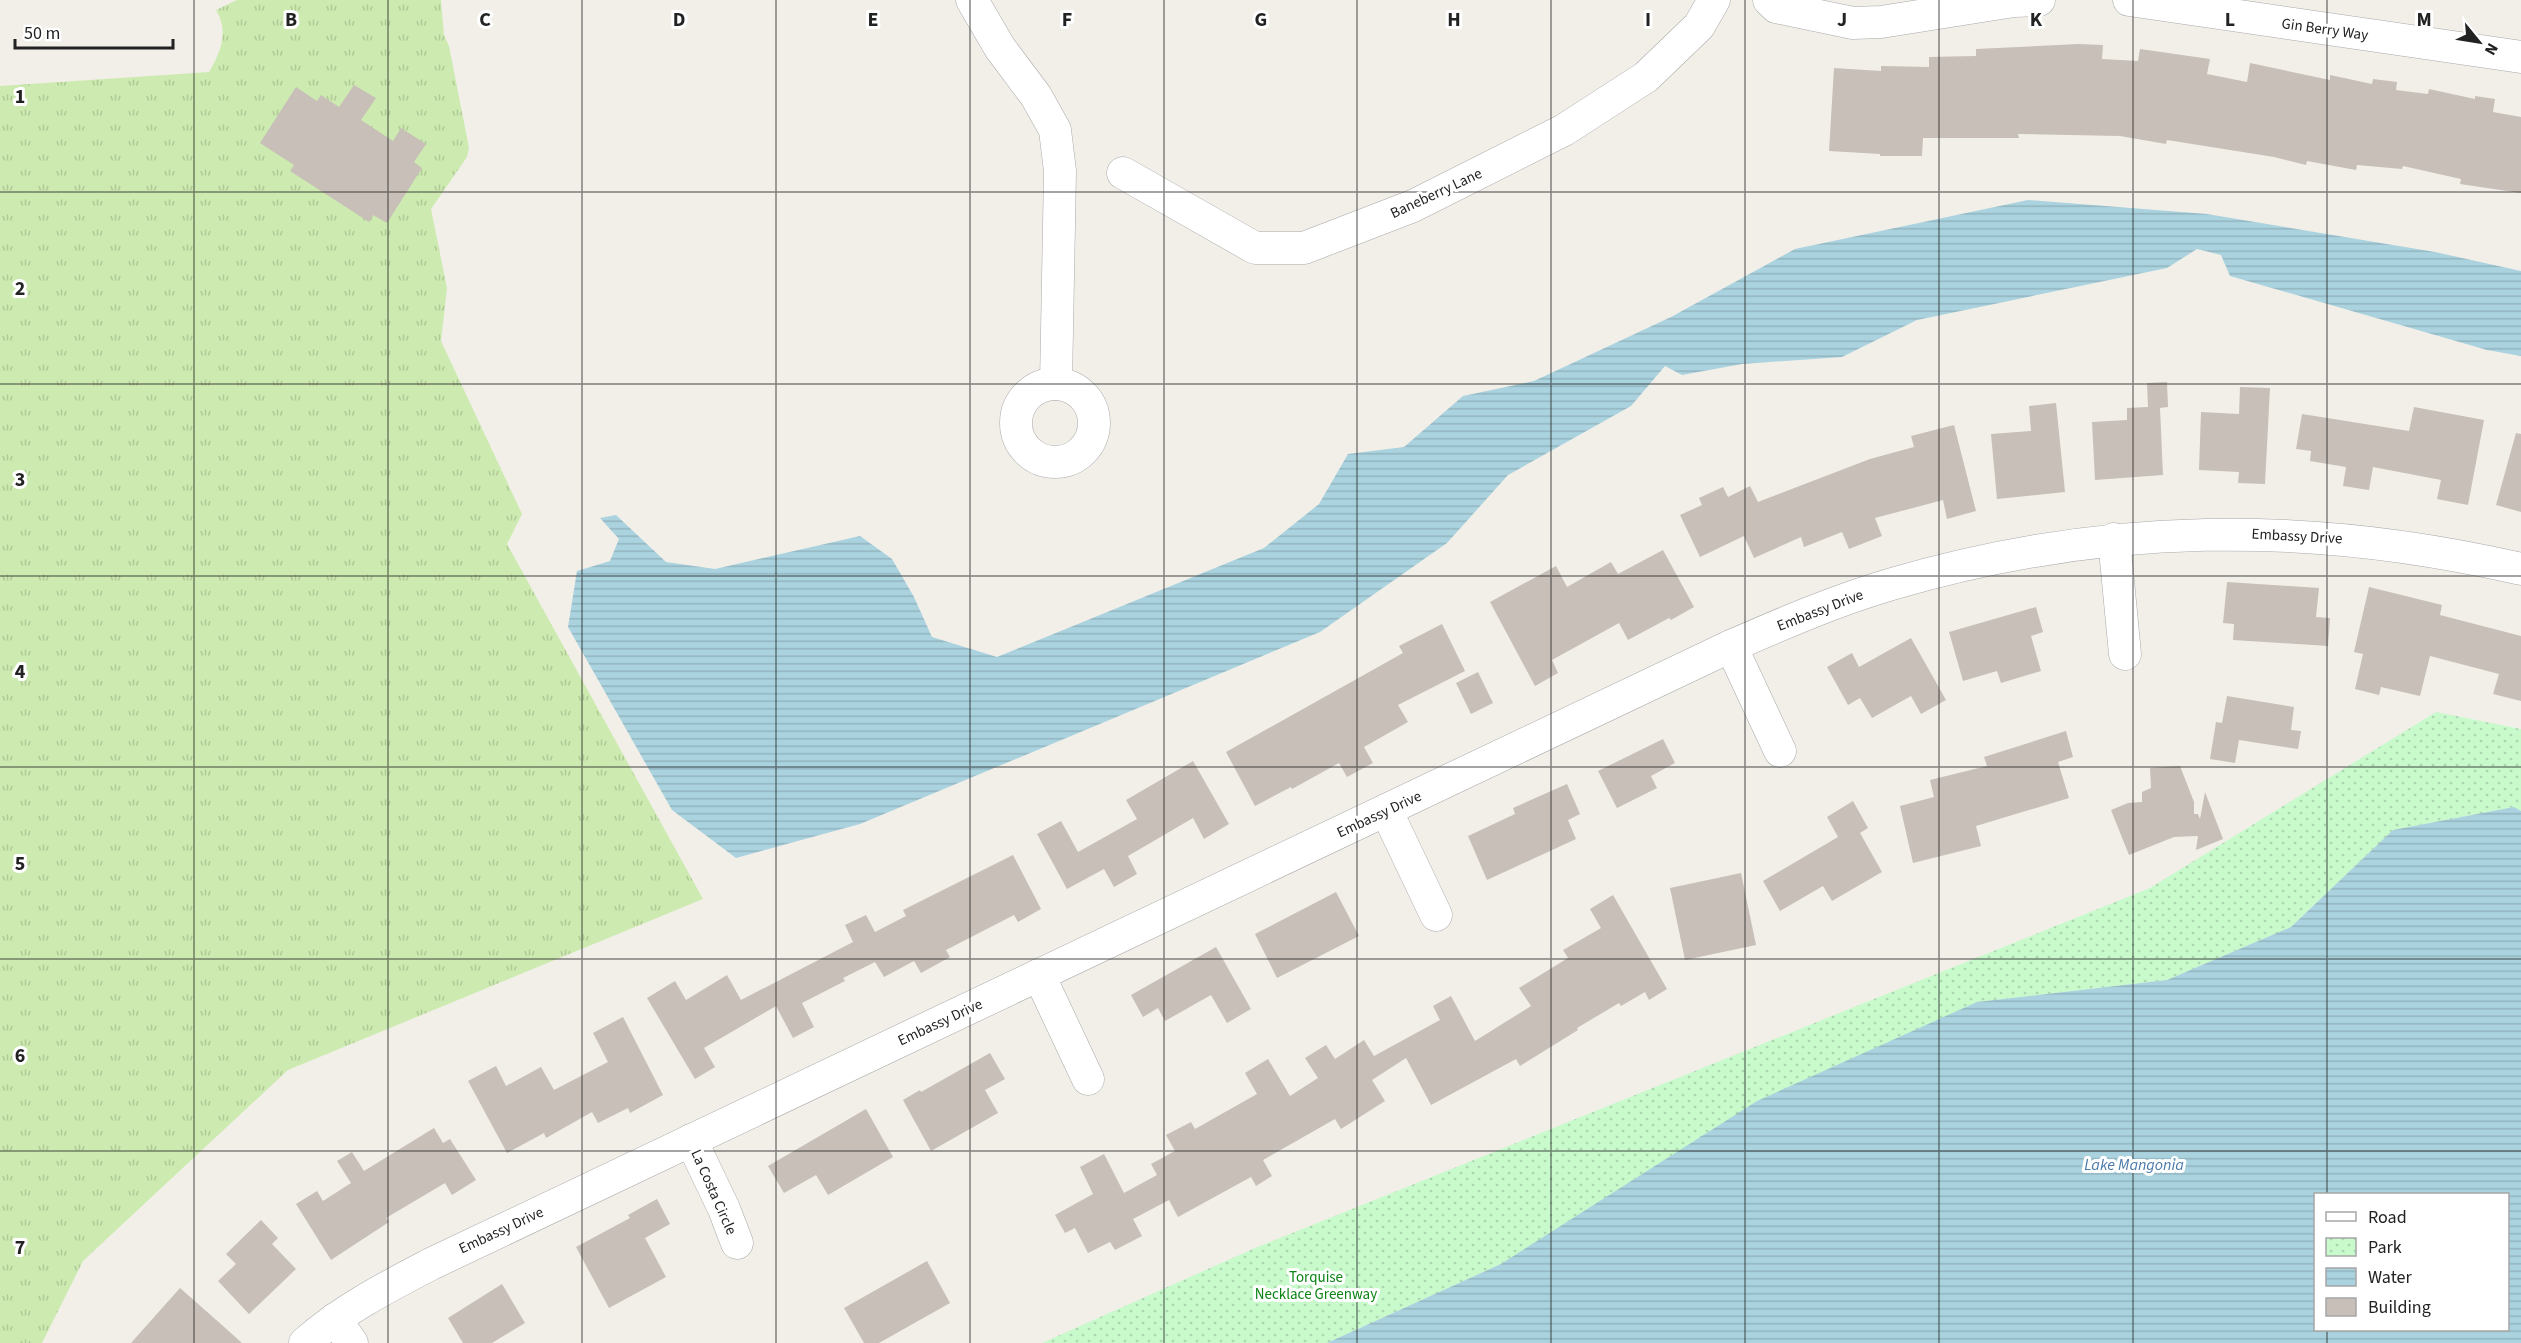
<svg xmlns="http://www.w3.org/2000/svg" width="2521" height="1343" viewBox="0 0 2521 1343" font-family="'Source Sans 3',sans-serif">
<style>
.grass{fill:url(#grass-tufts)}
.park{fill:url(#park-dots)}
.water{fill:url(#water-rules);fill-rule:evenodd}
.building{fill:#c7bfb8}
.lines{fill:none;stroke-linecap:round;stroke-linejoin:round}
.minor-casing{stroke:#a9a9a9;stroke-width:33}
.minor{stroke:#fff;stroke-width:32}
.grid{fill:none;stroke:#222;stroke-width:1.5;stroke-opacity:0.55}
.labels{text-anchor:middle;stroke-width:6;stroke-linejoin:round;paint-order:stroke}
.street-label{font-size:15px;fill:#222;stroke:#fff}
.park-label{font-size:15px;fill:#0c8416;stroke:#fff}
.water-label{font-size:16px;font-style:italic;fill:#4a7aab;stroke:#fff}
.grid-label{font-size:20px;text-anchor:middle;font-weight:bold;fill:#222;stroke:#fff;stroke-width:6;stroke-linejoin:round;paint-order:stroke}
</style>
<defs>
<pattern id="grass-tufts" width="24" height="20" patternUnits="userSpaceOnUse" patternTransform="scale(1.5)"><rect width="24" height="20" fill="#cdebb0"/><path d="M3 7l-1-3M5 7V3M7 7l1-3M15 17l-1-3M17 17v-4M19 17l1-3" fill="none" stroke="#b0c997"/></pattern>
<pattern id="park-dots" width="8" height="8" patternUnits="userSpaceOnUse" patternTransform="scale(1.5)"><rect width="8" height="8" fill="#c8facc"/><path d="M2 2h.1M6 6h.1" fill="none" stroke="#acd6af" stroke-width="1.8" stroke-linecap="round"/></pattern>
<pattern id="water-rules" width="6" height="5" patternUnits="userSpaceOnUse" patternTransform="scale(1.5)"><rect width="6" height="5" fill="#aad3df"/><path d="M0 2.5h6" fill="none" stroke="#92b5bf"/></pattern>
</defs>
<rect width="100%" height="100%" fill="#f2efe9"/>
<path class="grass" d="M237 0H441L444 35 449 46 469 148 467 157 431 209 447 288 441 341 522 514 507 544 703 899 288 1070 83 1261 42 1343H0V86L209 72C221 52 229 31 216 10Z"/>
<path class="park" d="M2436 712 2521 729V811L2514 807 2393 830 2291 927 2167 980 1977 1002 1501 1264 1327 1343H1042L1255 1248 2150 888Z"/>
<g class="water">
<path d="M2028 200 2207 214 2435 252 2521 271V356L2487 350 2230 276 2221 255 2197 249 2167 268 1917 320 1842 357 1742 364 1682 375 1665 366 1631 406 1508 475 1447 543 1320 632 860 824 736 858 672 810 568 627 577 571 610 561 619 539 600 518 616 515 666 562 715 569 860 536 892 559 914 597 932 637 997 657 1264 548 1319 504 1348 454 1404 447 1463 396 1534 381 1671 317 1795 249Z"/>
<path d="M2514 807 2521 811V1343H1327L1501 1264 1757 1101 1977 1002 2167 980 2291 927 2393 830ZM2508 1194V1330H2316V1194Z"/>
</g>
<g class="building">
<path d="M2078 44 2103 45 2102 59 2138 61 2140 49 2210 59 2207 74 2247 82 2250 63 2330 80V75L2372 84 2373 79 2397 82 2396 90 2428 94 2429 89 2475 99V96L2495 99 2493 112 2521 117V193L2460 184 2461 179 2403 166 2402 169 2357 165 2356 170 2307 161 2306 165 2274 157 2167 140 2166 144 2120 136 2018 134 2019 138H1923L1922 156H1880V154L1829 151 1834 68 1881 71V66L1929 67V57L1976 56V49Z"/>
<path d="M354 85 376 98 361 120 393 141 401 128 426 144 414 162 422 168 387 223 373 215 369 222 290 171 294 165 260 143 296 87 317 101 321 95 339 107Z"/>
<path d="M2167 382 2168 407 2160 408 2163 475 2095 480 2092 422 2127 420V408L2148 407 2147 383Z"/>
<path d="M2240 387 2270 388 2265 484 2238 483 2239 472 2199 470 2201 412 2239 414Z"/>
<path d="M2056 403 2065 492 1997 499 1991 434 2031 431 2029 406Z"/>
<path d="M2414 407 2484 420 2468 505 2437 499 2441 480 2373 467 2369 490 2343 486 2346 467 2310 461 2311 451 2296 449 2302 414 2409 431Z"/>
<path d="M1954 425 1976 511 1947 519 1943 500 1875 518 1882 536 1849 549 1842 532 1804 547 1801 537 1754 558 1744 536 1700 557 1680 515 1702 505 1699 498 1723 487 1728 497 1750 486 1758 502 1870 459 1914 447 1911 436Z"/>
<path d="M2516 433 2521 434V512L2496 505Z"/>
<path d="M1663 550 1694 607 1671 620 1669 618 1628 640 1619 623 1552 660 1558 673 1535 686 1490 602 1556 566 1567 587 1611 562 1618 574Z"/>
<path d="M2227 582 2319 588 2316 617 2330 618 2328 646 2233 640 2234 624 2223 623Z"/>
<path d="M2369 587 2442 605 2440 615 2521 636V701L2493 694 2499 674 2430 656 2420 696 2381 687 2379 695 2355 689 2363 654 2354 652Z"/>
<path d="M2036 607 2043 632 2031 636 2041 671 2001 683 1997 671 1963 681 1949 632Z"/>
<path d="M1442 624 1465 671 1398 705 1408 722 1364 747 1373 763 1347 777 1339 763 1292 789 1291 787 1255 806 1226 752 1403 653 1399 646Z"/>
<path d="M1911 638 1946 700 1921 714 1911 696 1872 718 1860 698 1848 705 1827 667 1852 653 1859 667Z"/>
<path d="M1478 672 1493 703 1471 714 1456 683Z"/>
<path d="M2227 696 2294 707 2291 730 2301 731 2298 749 2239 740 2235 763 2210 759 2216 722 2222 723Z"/>
<path d="M2066 731 2073 757 2058 762 2069 798 1976 826 1981 846 1913 863 1900 806 1934 797 1930 780 1987 766 1984 757Z"/>
<path d="M1663 739 1675 763 1651 776 1657 788 1617 808 1598 771Z"/>
<path d="M1193 761 1229 824 1204 839 1193 818 1128 856 1137 874 1114 887 1104 869 1067 889 1037 834 1061 821 1078 852 1137 819 1126 800Z"/>
<path d="M2180 766 2194 802V814H2198L2200 819 2205 792 2223 839 2196 850 2198 836 2174 837 2129 855 2111 810 2128 803 2142 802V792L2151 788 2150 768Z"/>
<path d="M1567 784 1580 814 1568 820 1576 839 1487 880 1468 836 1515 814 1513 808Z"/>
<path d="M1853 801 1868 828 1860 833 1882 872 1832 901 1823 886 1780 911 1763 881 1838 837 1827 817Z"/>
<path d="M1013 855 1041 909 1018 922 1014 915 946 950 950 957 921 973 914 961 884 977 875 962 843 978 845 981 802 1003 814 1027 793 1038 776 1006 704 1048 715 1067 695 1079 647 998 675 981 686 1000 727 975 741 1000 853 942 845 925 866 915 875 932 906 916 903 910Z"/>
<path d="M1741 873 1756 945 1685 960 1670 888Z"/>
<path d="M1336 892 1359 936 1277 978 1255 934Z"/>
<path d="M1613 895 1667 989 1649 1000 1645 992 1621 1006 1619 1003 1577 1028 1578 1030 1520 1066 1516 1059 1431 1105 1406 1058 1372 1080 1385 1101 1341 1129 1335 1119 1263 1160 1272 1176 1256 1186 1251 1177 1178 1217 1169 1200 1133 1219 1142 1236 1115 1250 1110 1242 1088 1253 1075 1228 1065 1233 1055 1215 1093 1194 1080 1167 1104 1154 1124 1193 1157 1175 1151 1164 1175 1151 1166 1135 1191 1122 1195 1129 1257 1094 1245 1073 1268 1059 1290 1096 1318 1078 1305 1058 1326 1045 1335 1059 1364 1040 1374 1056 1440 1020 1433 1006 1451 996 1475 1041 1531 1006 1519 988 1568 958 1563 950 1601 928 1590 909Z"/>
<path d="M1216 947 1251 1009 1227 1023 1211 995 1165 1021 1158 1008 1143 1017 1131 995Z"/>
<path d="M623 1017 663 1095 630 1113 628 1108 598 1123 592 1112 546 1138 544 1133 507 1153 468 1081 496 1066 506 1086 541 1067 554 1090 608 1062 593 1033Z"/>
<path d="M990 1053 1005 1079 985 1090 998 1113 931 1151 903 1100 920 1090 921 1092Z"/>
<path d="M866 1109 893 1157 828 1195 816 1175 784 1193 768 1166Z"/>
<path d="M434 1128 443 1143 450 1139 476 1180 452 1195 445 1183 386 1218 389 1222 331 1260 296 1204 317 1191 323 1201 351 1183 337 1161 352 1152 364 1171Z"/>
<path d="M657 1199 670 1224 645 1238 666 1277 609 1308 576 1247 630 1218 628 1215Z"/>
<path d="M261 1220 278 1238 272 1244 296 1269 249 1314 218 1281 236 1264 226 1254Z"/>
<path d="M927 1261 950 1303 879 1343H864L844 1308Z"/>
<path d="M502 1284 525 1323 492 1343H463L448 1318Z"/>
<path d="M180 1288 223 1326 242 1343H131Z"/>
</g>
<g class="lines">
<g class="minor-casing">
<g id="minor">
<path d="M972 0 1000 48 1036 96 1055 130 1060 171 1056 384"/>
<path d="M1769 0 1776 7 1853 23 1881 22 2014 1 2039 0"/>
<path d="M2129 0 2521 57"/>
<path d="M1123 173 1255 248H1304L1413 206 1564 130 1646 77 1699 26 1714 0"/>
<circle cx="1055" cy="423" r="39"/>
<path d="M2114 539 2125 654"/>
<path d="M1731 646 1780 751"/>
<path d="M1386 810 1436 915"/>
<path d="M1039 975 1088 1079"/>
<path d="M691 1140 724 1209 737 1243"/>
<path d="M335 1319 352 1343"/>
<path d="M305 1343C342 1310 387 1287 431 1264L1731 646C1784 623 1837 600 1892 584 2103 522 2307 520 2521 569"/>
</g>
</g>
<use href="#minor" class="minor"/>
</g>
<path class="grid" d="M194 0V1343M388 0V1343M582 0V1343M776 0V1343M970 0V1343M1164 0V1343M1357 0V1343M1551 0V1343M1745 0V1343M1939 0V1343M2133 0V1343M2327 0V1194M0 192H2521M0 384H2521M0 576H2521M0 767H2521M0 959H2521M0 1151H2521M2327 1330V1343"/>
<g class="labels">
<g class="street-label">
<text transform="translate(2325 29) rotate(8)" y="5">Gin Berry Way</text>
<text transform="translate(1436 193) rotate(-25)" y="5">Baneberry Lane</text>
<text transform="translate(2297 536) rotate(3)" y="5">Embassy Drive</text>
<text transform="translate(1820 610) rotate(-21)" y="5">Embassy Drive</text>
<text transform="translate(1379 814) rotate(-25)" y="5">Embassy Drive</text>
<text transform="translate(940 1022) rotate(-25)" y="5">Embassy Drive</text>
<text transform="translate(714 1192) rotate(66)" y="5">La Costa Circle</text>
<text transform="translate(501 1230) rotate(-25)" y="5">Embassy Drive</text>
</g>
<g class="park-label">
<text x="1316" y="1282">Torquise<tspan x="1316" dy="17">Necklace Greenway</tspan></text>
</g>
<g class="water-label">
<text x="2134" y="1170">Lake Mangonia</text>
</g>
</g>
<g class="grid-label">
<text x="291" y="26">B</text>
<text x="485" y="26">C</text>
<text x="679" y="26">D</text>
<text x="873" y="26">E</text>
<text x="1067" y="26">F</text>
<text x="1261" y="26">G</text>
<text x="1454" y="26">H</text>
<text x="1648" y="26">I</text>
<text x="1842" y="26">J</text>
<text x="2036" y="26">K</text>
<text x="2230" y="26">L</text>
<text x="2424" y="26">M</text>
<text x="20" y="103">1</text>
<text x="20" y="295">2</text>
<text x="20" y="486">3</text>
<text x="20" y="678">4</text>
<text x="20" y="870">5</text>
<text x="20" y="1062">6</text>
<text x="20" y="1254">7</text>
</g>
<rect x="2314" y="1193" width="195" height="138" fill="#ffffff" stroke="#a7a7a7" stroke-width="1.5"/>
<rect x="2326" y="1212" width="30" height="9" fill="#ffffff" stroke="#a7a7a7" stroke-width="1.5"/>
<text x="2368" y="1223" font-size="18" fill="#222222">Road</text>
<rect x="2326" y="1238" width="30" height="18" fill="url(#park-dots)" stroke="#a7a7a7" stroke-width="1.5"/>
<text x="2368" y="1253" font-size="18" fill="#222222">Park</text>
<rect x="2326" y="1268" width="30" height="18" fill="url(#water-rules)" stroke="#a7a7a7" stroke-width="1.5"/>
<text x="2368" y="1283" font-size="18" fill="#222222">Water</text>
<rect x="2326" y="1298" width="30" height="18" fill="#c7bfb8" stroke="#a7a7a7" stroke-width="1.5"/>
<text x="2368" y="1313" font-size="18" fill="#222222">Building</text>
<g transform="translate(2479 42) rotate(120)" stroke="#ffffff" stroke-width="4.5" paint-order="stroke">
<path d="M0-4.5L10 22L0 15L-10 22Z" fill="#222222"/>
<text y="-9" font-size="16" font-weight="bold" text-anchor="middle" fill="#222222">N</text>
</g>
<path d="M15 39v9h158v-9" fill="none" stroke="#222222" stroke-width="3"/>
<text x="24" y="39" font-size="18" fill="#222222" stroke="#ffffff" stroke-width="4.5" paint-order="stroke">50 m</text>
</svg>
